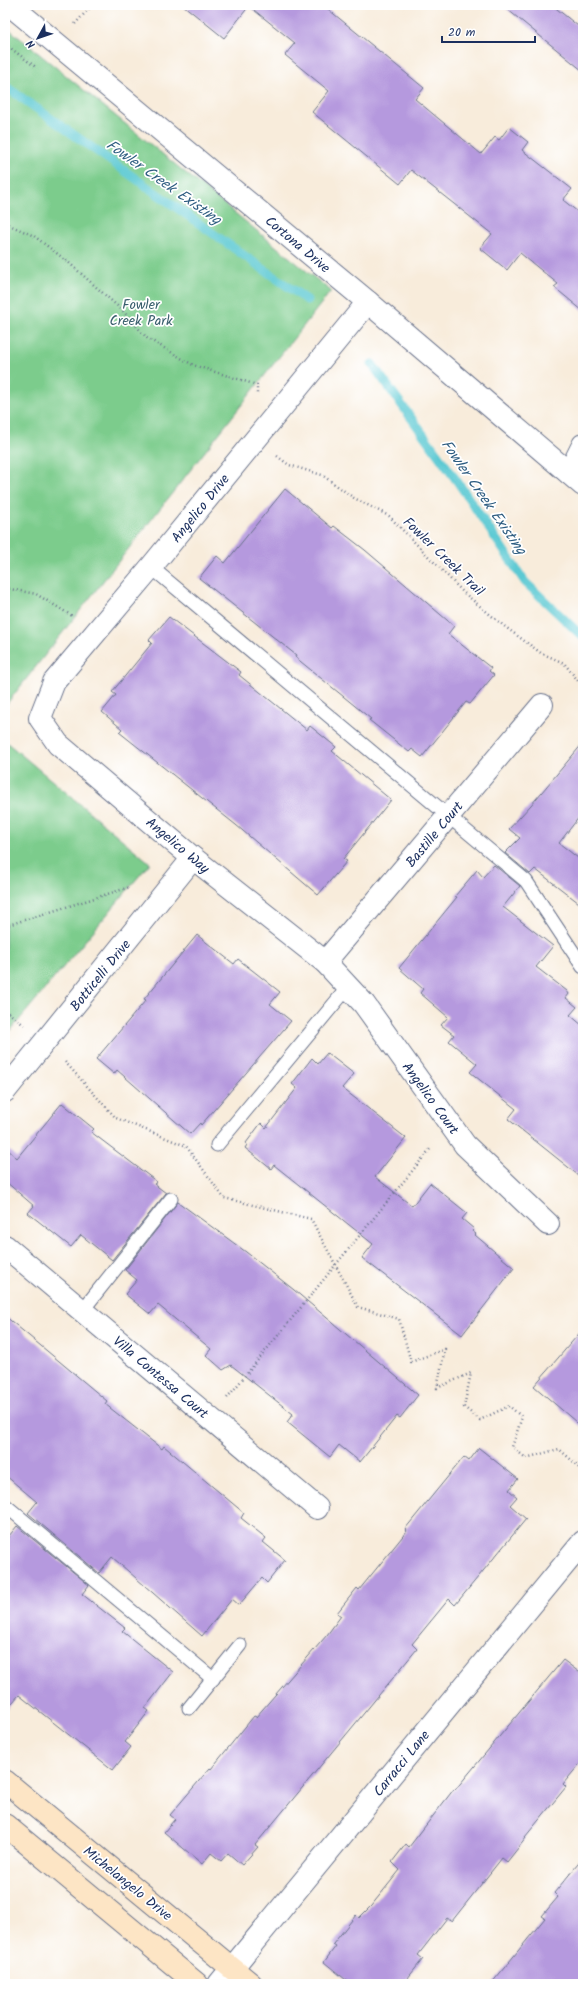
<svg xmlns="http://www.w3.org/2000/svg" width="588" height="1989" viewBox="0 0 588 1989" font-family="Kalam,sans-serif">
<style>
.green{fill:#7ccc8c;stroke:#4c7e75}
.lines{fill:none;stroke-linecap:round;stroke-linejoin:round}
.stream{stroke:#5cc9d3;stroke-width:9}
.building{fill:#b599de}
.lane-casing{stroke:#68718a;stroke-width:15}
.street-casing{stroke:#68718a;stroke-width:24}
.secondary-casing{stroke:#68718a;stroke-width:24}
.path{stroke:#68718a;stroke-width:2.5;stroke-dasharray:1 3;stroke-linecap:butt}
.lane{stroke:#fff;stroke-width:13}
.street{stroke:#fff;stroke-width:22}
.secondary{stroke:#fde5c5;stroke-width:22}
.labels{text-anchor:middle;stroke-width:3.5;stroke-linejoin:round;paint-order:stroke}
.street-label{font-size:14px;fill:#1b2f5e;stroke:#fff}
.park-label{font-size:14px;fill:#385e6c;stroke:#fff}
.water-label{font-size:15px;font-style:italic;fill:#2e5d81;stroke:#fff}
</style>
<rect width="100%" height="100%" fill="#fff"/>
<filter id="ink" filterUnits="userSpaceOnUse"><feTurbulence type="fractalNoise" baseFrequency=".025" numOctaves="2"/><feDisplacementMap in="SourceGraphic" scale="8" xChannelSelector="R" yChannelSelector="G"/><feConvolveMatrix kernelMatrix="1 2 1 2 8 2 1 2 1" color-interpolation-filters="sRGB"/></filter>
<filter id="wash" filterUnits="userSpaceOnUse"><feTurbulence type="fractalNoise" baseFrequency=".012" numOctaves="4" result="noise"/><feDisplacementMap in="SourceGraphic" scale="16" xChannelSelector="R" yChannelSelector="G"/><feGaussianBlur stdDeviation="0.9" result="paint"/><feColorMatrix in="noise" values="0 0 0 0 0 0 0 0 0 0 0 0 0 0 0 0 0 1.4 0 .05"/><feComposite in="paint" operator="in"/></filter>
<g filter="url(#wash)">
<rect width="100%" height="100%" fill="#f8ecdb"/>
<g class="green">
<path d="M5 26 331 291 5 706Z"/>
<path d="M5 741 150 863 5 1037Z"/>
</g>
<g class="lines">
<g class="stream">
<path d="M5 86 307 300"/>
<path d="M372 364 457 481 525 582 583 637"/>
</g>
</g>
<g id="blocks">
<g class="building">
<path d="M183 5H323L424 88 415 99 481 154 495 137 499 140 509 127 528 142 522 150 572 189 563 200 583 216V311L554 287 558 284 520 253 507 270 480 248 492 234 411 170 400 184 312 112 329 91 285 55 295 43 249 6 224 38Z"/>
<path d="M502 5H552L583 30V71Z"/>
<path d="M285 489 332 528 334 526 365 550 454 626 448 634 491 668 489 671 494 675 470 704 466 702 422 757 412 749 409 752 369 720 371 719 295 657 296 655 199 578 217 556 225 563Z"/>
<path d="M169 617 241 672 239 675 307 730 310 726 336 747 332 751 391 800 343 859 347 861 318 895 236 825 119 732 122 729 102 712 116 695 112 692 152 643 149 640Z"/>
<path d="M583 743V812L559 843 583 862V906L535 869 530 874 505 853 520 838 509 829 531 805Z"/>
<path d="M494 865 520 886 503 907 553 946 536 967 567 991 569 994 566 998 577 1007 570 1015 583 1026V1179L508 1119 516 1109 470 1072 477 1064 449 1041 454 1035 441 1025 448 1017 420 993 423 989 399 968 457 897 455 896 477 870 483 877Z"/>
<path d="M197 935 234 964 238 959 280 992 270 1004 291 1021 201 1125 200 1123 190 1134 117 1070 114 1074 96 1059 146 1000 144 999Z"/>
<path d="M327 1053 354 1074 342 1088 406 1138 375 1177 412 1206 430 1183 467 1213 462 1219 474 1229 472 1231 476 1234 475 1235 514 1268 462 1335 362 1258 373 1244 274 1165 271 1169 245 1148 247 1145 246 1143 261 1123 266 1128 297 1088 292 1084 312 1058 318 1064Z"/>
<path d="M62 1103 94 1129 91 1132 157 1182 154 1184 166 1193 112 1260 81 1235 71 1247 28 1213 34 1206 5 1181V1147L17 1158Z"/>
<path d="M178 1202 246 1252 294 1290 418 1395 400 1418 397 1416 360 1462 339 1445 330 1457 287 1422 293 1414 231 1365 223 1370 206 1355 211 1349 158 1305 150 1314 125 1294 137 1280 125 1270Z"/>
<path d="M5 1316 107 1401 105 1404 162 1449 164 1446 244 1513 241 1518 266 1538 263 1542 285 1560 267 1583 262 1578 239 1605 232 1599 202 1636 112 1557 99 1573 28 1513 37 1502 5 1475Z"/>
<path d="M583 1329V1428L534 1386Z"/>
<path d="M479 1448 518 1479 509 1490 517 1497 510 1505 526 1519 455 1605 449 1599 412 1644 417 1649 255 1845 258 1847 242 1865 228 1853 221 1861 211 1853 202 1864 164 1832 175 1819 170 1815 210 1768 211 1769 254 1716 256 1717 327 1635 341 1616 337 1613 357 1588 359 1590 407 1531 405 1529 464 1457 469 1461Z"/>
<path d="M17 1526 89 1585 82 1594 125 1628 122 1631 173 1672 145 1708 149 1711 125 1742 131 1747 113 1770 19 1695 5 1711V1541Z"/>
<path d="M563 1660 583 1675V1760L563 1784 566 1787 525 1837 526 1838 507 1862 502 1858 452 1921 447 1918 418 1955 423 1959 403 1984H351L324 1962 336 1946 333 1944 356 1915 359 1918 371 1906 400 1870 392 1862 406 1844 409 1847 454 1789 455 1790Z"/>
<path d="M583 1858V1984H491L545 1918 542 1916 558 1897 554 1893Z"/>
</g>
</g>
</g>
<g filter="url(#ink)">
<use href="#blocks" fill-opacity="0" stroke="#68718a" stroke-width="1"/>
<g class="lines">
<g class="lane-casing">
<g id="lane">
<path d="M151 567 526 881 583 967"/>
<path d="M217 1145 349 986"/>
<path d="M82 1311 171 1199"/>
<path d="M5 1505 213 1679"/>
<path d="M189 1708 240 1645"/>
</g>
</g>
<g class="street-casing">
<g id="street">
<path d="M10 5 368 302 583 485"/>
<path d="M368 302 151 567 54 682 40 718 58 744 193 858 325 962 364 1004 465 1145 548 1224"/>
<path d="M569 473 583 445"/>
<path d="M325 962 542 705"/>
<path d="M5 1091 193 858"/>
<path d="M5 1246 317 1508"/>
<path d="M219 1984 583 1542"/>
</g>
</g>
<g class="secondary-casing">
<g id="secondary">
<path d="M5 1781 251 1984"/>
<path d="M5 1825 197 1984"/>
</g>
</g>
<g class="path">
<path d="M75 24 92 5"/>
<path d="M5 44 37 68"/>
<path d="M5 223 34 236 67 261 123 311 147 338 193 365 257 385V394"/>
<path d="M277 456 289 465 322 475 354 498 389 516 464 593 504 626 541 653 564 663 583 687"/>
<path d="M5 588 36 594 74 617"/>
<path d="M5 926 130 887"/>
<path d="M5 1010 24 1025"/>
<path d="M65 1062 116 1118 186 1146 224 1198 311 1219 358 1307 399 1319 411 1362 445 1349 437 1388 471 1373 464 1407 480 1420 509 1406 522 1417 512 1447 526 1458 559 1449 576 1464 583 1473"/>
<path d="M227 1398 431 1148"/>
</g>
<use href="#lane" class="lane"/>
<use href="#street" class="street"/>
<use href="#secondary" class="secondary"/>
</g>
</g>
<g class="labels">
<g class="street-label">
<text transform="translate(298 244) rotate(40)" y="5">Cortona Drive</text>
<text transform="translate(200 508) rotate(-51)" y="5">Angelico Drive</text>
<text transform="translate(444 556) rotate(44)" y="5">Fowler Creek Trail</text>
<text transform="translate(434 834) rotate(-50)" y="5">Bastille Court</text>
<text transform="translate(178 845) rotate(40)" y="5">Angelico Way</text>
<text transform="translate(100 975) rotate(-51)" y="5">Botticelli Drive</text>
<text transform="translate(431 1098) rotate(54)" y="5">Angelico Court</text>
<text transform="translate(161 1377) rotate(40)" y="5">Villa Contessa Court</text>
<text transform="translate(401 1763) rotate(-51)" y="5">Carracci Lane</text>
<text transform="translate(128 1883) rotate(39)" y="5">Michelangelo Drive</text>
</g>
<g class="park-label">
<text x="141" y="309">Fowler<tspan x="141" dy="16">Creek Park</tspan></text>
</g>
<g class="water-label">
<text transform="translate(164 182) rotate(35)" y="5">Fowler Creek Existing</text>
<text transform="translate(484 497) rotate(55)" y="5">Fowler Creek Existing</text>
</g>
</g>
<rect width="588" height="1989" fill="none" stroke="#fff" stroke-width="20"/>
<g transform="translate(38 38) rotate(230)" stroke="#ffffff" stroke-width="3" paint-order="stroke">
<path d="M0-3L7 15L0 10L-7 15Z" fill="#1b2f5e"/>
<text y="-6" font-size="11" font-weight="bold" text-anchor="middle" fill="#1b2f5e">N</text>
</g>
<path d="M442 36v6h93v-6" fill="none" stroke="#1b2f5e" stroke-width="2"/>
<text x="448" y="36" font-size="12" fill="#1b2f5e" stroke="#ffffff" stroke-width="3" paint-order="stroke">20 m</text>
</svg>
